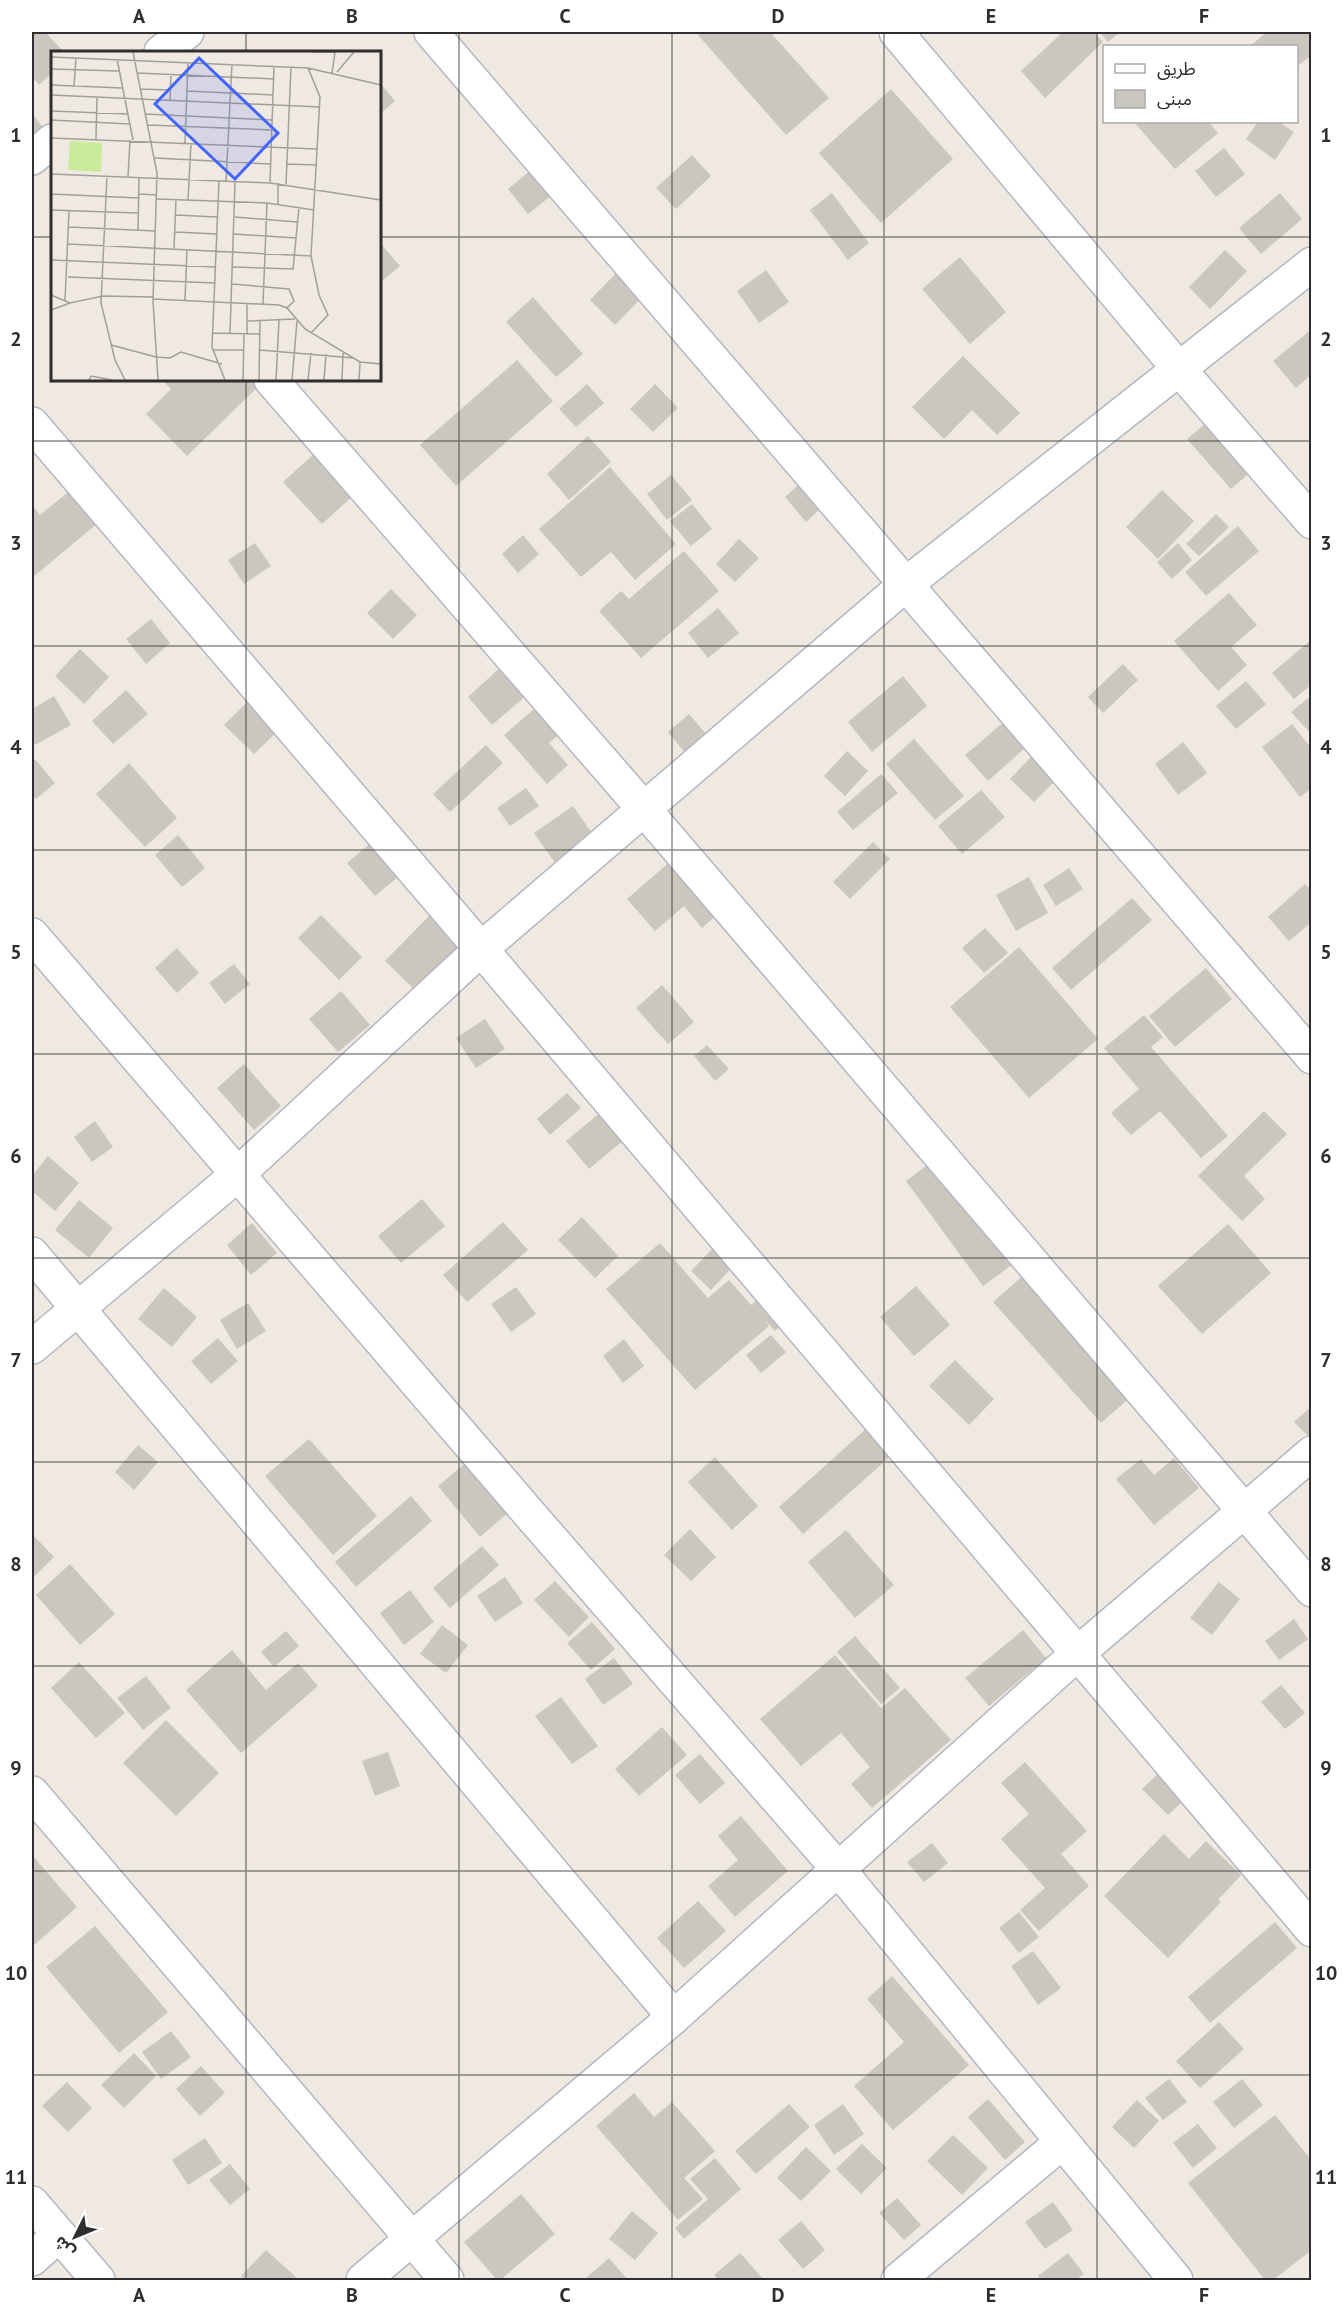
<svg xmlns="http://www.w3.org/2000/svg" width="1343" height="2312" viewBox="0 0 1343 2312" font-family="'PT Sans','Noto Sans Arabic',sans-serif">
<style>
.building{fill:#cbc7bf}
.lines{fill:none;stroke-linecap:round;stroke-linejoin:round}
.minor-casing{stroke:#b4b7c1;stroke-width:36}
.minor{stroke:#fff;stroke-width:33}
.grid{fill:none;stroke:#2e2e2e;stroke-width:1.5;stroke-opacity:0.55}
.inset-road{fill:none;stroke:#a29e99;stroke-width:1.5}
.view{fill:#4264fb;fill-opacity:0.15;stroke:#4264fb;stroke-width:3}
.inset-edge{fill:none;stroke:#2e2e2e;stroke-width:3}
.neatline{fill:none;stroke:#2e2e2e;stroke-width:2}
.grid-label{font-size:20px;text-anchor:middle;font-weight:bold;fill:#2e2e2e}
</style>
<rect width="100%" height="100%" fill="#efe9e1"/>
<g class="building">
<path d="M32 32H45L64 52H52V73L39 85 32 76Z"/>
<path d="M702 32H770L829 98 786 135 698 35Z"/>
<path d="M1063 32H1094L1103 42 1045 98 1021 71Z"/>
<path d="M1099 32H1120L1108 42Z"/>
<path d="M1267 32H1307L1312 36V55L1296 67V46H1250Z"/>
<path d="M380 83 395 101 380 114Z"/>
<path d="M891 89 953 159 881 223 819 153Z"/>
<path d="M32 113 46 132 32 143Z"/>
<path d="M1134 122H1209L1218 133 1175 169Z"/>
<path d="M1258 122H1279L1294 132 1275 160 1246 139Z"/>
<path d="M1224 148 1245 174 1216 197 1195 171Z"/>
<path d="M692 155 711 176 676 209 656 188Z"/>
<path d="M531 170 552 195 528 214 508 189Z"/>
<path d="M832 193 869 243 848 260 810 210Z"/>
<path d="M1280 193 1302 219 1261 254 1239 228Z"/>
<path d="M380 243 400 266 380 283Z"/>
<path d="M1225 250 1247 271 1210 309 1189 287Z"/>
<path d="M960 257 1006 312 970 344 922 289Z"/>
<path d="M623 266 648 291 615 325 590 300Z"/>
<path d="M766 270 789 302 759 323 737 291Z"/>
<path d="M533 297 583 354 556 377 506 322Z"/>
<path d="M1312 329V374L1296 388 1273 361Z"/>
<path d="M963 356 1020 413 997 435 972 410 944 439 912 407Z"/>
<path d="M517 360 553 401 456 486 420 445Z"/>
<path d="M162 380H263L264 381 187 456 146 414 171 389Z"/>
<path d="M587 384 604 403 576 427 559 409Z"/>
<path d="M655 384 678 408 653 432 630 409Z"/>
<path d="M1212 418 1255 468 1231 489 1187 439Z"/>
<path d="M588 436 611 462 569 500 547 474Z"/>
<path d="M326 443 365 485 322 524 283 482Z"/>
<path d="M610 467 676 544 635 580 611 552 581 577 539 529Z"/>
<path d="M671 475 692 500 667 520 647 494Z"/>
<path d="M809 475 830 500 806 522 785 497Z"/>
<path d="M77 485 105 517 32 578V505L40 515Z"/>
<path d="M1162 490 1194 521 1158 559 1126 527Z"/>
<path d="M692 504 712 529 691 546 670 521Z"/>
<path d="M1216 514 1229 527 1199 556 1186 544Z"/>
<path d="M1238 526 1259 551 1206 596 1185 572Z"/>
<path d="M523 535 539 554 518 573 502 554Z"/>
<path d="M739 539 759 558 735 582 716 564Z"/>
<path d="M255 543 271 566 244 584 228 560Z"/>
<path d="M1178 543 1192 560 1172 579 1157 562Z"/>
<path d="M684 551 719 591 641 658 599 611 621 591 629 599Z"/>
<path d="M391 589 417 615 393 639 367 613Z"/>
<path d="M1229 593 1257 625 1231 647 1247 665 1218 691 1174 641Z"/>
<path d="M718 608 739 633 708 658 688 633Z"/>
<path d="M151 619 170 643 146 664 126 639Z"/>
<path d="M1312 639V684L1294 699 1272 673Z"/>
<path d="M80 649 109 677 84 704 55 676Z"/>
<path d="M517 652 542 682 492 725 468 697Z"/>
<path d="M1123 664 1138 680 1103 713 1088 697Z"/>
<path d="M903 676 927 706 872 752 848 722Z"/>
<path d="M1246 681 1266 704 1236 729 1216 706Z"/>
<path d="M126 690 148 714 113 744 92 721Z"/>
<path d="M554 692 577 719 549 743 568 765 547 784 504 735Z"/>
<path d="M1312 695V735L1291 712Z"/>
<path d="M54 696 71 725 35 745 32 739V709Z"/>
<path d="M251 698 281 728 254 754 224 725Z"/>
<path d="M689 714 713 742 691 760 668 732Z"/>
<path d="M1011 716 1033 741 988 781 965 755Z"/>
<path d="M1292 724 1312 749V788L1300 797 1262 747Z"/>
<path d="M914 739 964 796 935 820 886 764Z"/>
<path d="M1183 742 1207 773 1178 795 1155 764Z"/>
<path d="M486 745 503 763 450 812 433 794Z"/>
<path d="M847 751 868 771 845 796 824 776Z"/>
<path d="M1034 754 1058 778 1034 802 1010 779Z"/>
<path d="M35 759 55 783 36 799 32 795V762Z"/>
<path d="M129 763 177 818 145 847 96 794Z"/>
<path d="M881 774 898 793 853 830 837 812Z"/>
<path d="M526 788 539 806 510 826 497 808Z"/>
<path d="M981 790 1005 817 962 854 938 826Z"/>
<path d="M573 806 601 846 562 873 534 833Z"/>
<path d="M178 835 205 868 182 887 155 855Z"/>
<path d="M380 835 409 868 375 896 347 863Z"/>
<path d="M873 842 890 859 850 899 833 882Z"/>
<path d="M681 852 728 905 702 928 684 906 655 931 627 899Z"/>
<path d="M1069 868 1083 889 1056 906 1043 885Z"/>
<path d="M1029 877 1048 913 1016 931 996 895Z"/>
<path d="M1305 884 1312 891V922L1289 941 1268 917Z"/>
<path d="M1132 898 1152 920 1071 990 1052 968Z"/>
<path d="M321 915 362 957 339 980 298 938Z"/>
<path d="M430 915 460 945 415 990 385 961Z"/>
<path d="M985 928 1008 953 984 973 962 948Z"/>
<path d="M1019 947 1098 1039 1029 1098 950 1007Z"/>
<path d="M177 948 199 973 177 993 155 968Z"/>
<path d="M234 964 250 984 225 1004 209 983Z"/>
<path d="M1206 968 1232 999 1175 1047 1149 1016Z"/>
<path d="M662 985 694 1022 668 1044 636 1008Z"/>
<path d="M341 991 370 1025 338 1052 309 1019Z"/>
<path d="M1144 1015 1163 1037 1151 1047 1228 1136 1201 1158 1160 1111 1131 1135 1111 1113 1139 1089 1104 1048Z"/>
<path d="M485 1019 505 1049 476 1068 456 1038Z"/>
<path d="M707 1045 729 1069 715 1081 694 1056Z"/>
<path d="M244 1064 281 1106 254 1130 217 1088Z"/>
<path d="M567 1093 581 1108 550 1135 537 1119Z"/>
<path d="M613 1102 636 1130 589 1169 566 1141Z"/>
<path d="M1264 1111 1287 1134 1244 1176 1265 1199 1242 1221 1198 1176Z"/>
<path d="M95 1121 113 1147 92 1162 74 1137Z"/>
<path d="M943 1153 1020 1259 983 1286 906 1181Z"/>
<path d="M48 1156 79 1183 55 1211 32 1191V1176Z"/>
<path d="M422 1199 445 1226 401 1263 378 1236Z"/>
<path d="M79 1200 113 1228 89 1258 55 1230Z"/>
<path d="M582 1217 618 1256 595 1278 558 1240Z"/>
<path d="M503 1222 528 1250 467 1302 443 1275Z"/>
<path d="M252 1223 277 1253 251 1275 227 1245Z"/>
<path d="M1228 1224 1271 1273 1202 1334 1158 1286Z"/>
<path d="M660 1243 708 1298 729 1280 751 1305 773 1285 797 1313 775 1331 763 1318 769 1326 695 1390 606 1289Z"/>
<path d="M716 1245 736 1263 711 1290 691 1271Z"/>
<path d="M1026 1273 1134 1394 1101 1423 993 1302Z"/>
<path d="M916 1286 950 1325 914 1356 880 1317Z"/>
<path d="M516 1287 536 1314 511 1332 491 1304Z"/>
<path d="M164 1288 197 1317 172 1347 138 1319Z"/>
<path d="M248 1303 266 1331 237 1349 220 1320Z"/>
<path d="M771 1335 786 1352 761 1373 746 1355Z"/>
<path d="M218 1338 238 1361 211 1384 191 1361Z"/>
<path d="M624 1339 644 1366 623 1383 603 1356Z"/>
<path d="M955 1360 994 1399 969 1425 929 1386Z"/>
<path d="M1312 1406V1440L1294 1422Z"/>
<path d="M876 1420 901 1447 803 1534 779 1507Z"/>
<path d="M309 1439 377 1516 333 1555 265 1476Z"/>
<path d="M138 1445 158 1462 134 1490 115 1472Z"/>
<path d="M715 1457 758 1506 732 1530 688 1482Z"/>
<path d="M1174 1458 1199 1488 1154 1525 1116 1479 1141 1459 1154 1475Z"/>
<path d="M467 1462 509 1512 480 1537 438 1486Z"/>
<path d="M411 1496 432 1521 356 1587 335 1562Z"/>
<path d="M690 1529 716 1557 691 1581 664 1555Z"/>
<path d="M846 1530 894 1585 855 1618 808 1562Z"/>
<path d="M32 1534 54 1557 32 1579Z"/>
<path d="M482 1546 499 1565 450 1608 433 1588Z"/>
<path d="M70 1564 115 1614 80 1645 36 1595Z"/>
<path d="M505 1577 523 1603 495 1622 477 1596Z"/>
<path d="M555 1581 589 1617 569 1637 534 1600Z"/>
<path d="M1219 1582 1240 1599 1212 1635 1190 1618Z"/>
<path d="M410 1590 434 1622 404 1645 380 1613Z"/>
<path d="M1294 1619 1308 1639 1279 1660 1265 1641Z"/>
<path d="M592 1622 615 1649 591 1670 567 1643Z"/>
<path d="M442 1625 468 1645 446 1673 420 1654Z"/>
<path d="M1023 1630 1046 1658 989 1706 965 1678Z"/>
<path d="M286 1631 299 1646 274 1667 261 1652Z"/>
<path d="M855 1636 900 1688 881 1704 837 1652Z"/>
<path d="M232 1650 266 1690 298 1663 318 1686 241 1753 186 1690Z"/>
<path d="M835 1655 881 1708 905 1688 951 1740 872 1808 851 1784 870 1767 841 1733 801 1766 760 1719Z"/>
<path d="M614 1658 633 1684 603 1705 585 1679Z"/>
<path d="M79 1662 125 1713 96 1738 51 1688Z"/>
<path d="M146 1676 171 1708 143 1730 117 1698Z"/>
<path d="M1281 1685 1305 1713 1285 1729 1261 1702Z"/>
<path d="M561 1697 598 1746 572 1764 535 1716Z"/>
<path d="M166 1720 219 1773 176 1816 123 1763Z"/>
<path d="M662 1727 687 1755 639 1796 615 1769Z"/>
<path d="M388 1752 400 1786 375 1796 362 1761Z"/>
<path d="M700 1754 725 1783 700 1804 675 1775Z"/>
<path d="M1025 1762 1087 1831 1061 1854 1089 1886 1039 1931 1020 1910 1045 1888 1001 1839 1029 1814 1001 1783Z"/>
<path d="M1167 1765 1193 1792 1168 1815 1142 1789Z"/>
<path d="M741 1816 788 1871 735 1917 708 1886 738 1860 718 1836Z"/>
<path d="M1164 1834 1189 1859 1206 1841 1241 1875 1218 1900 1221 1902 1168 1958 1104 1896Z"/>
<path d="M932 1843 948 1863 924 1882 907 1862Z"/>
<path d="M32 1855 77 1907 32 1947Z"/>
<path d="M698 1901 726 1931 684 1968 657 1938Z"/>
<path d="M1019 1912 1039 1937 1019 1953 999 1928Z"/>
<path d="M1275 1922 1297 1948 1210 2023 1188 1997Z"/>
<path d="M95 1926 168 2012 119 2053 46 1967Z"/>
<path d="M1033 1951 1061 1988 1038 2005 1011 1966Z"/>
<path d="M892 1976 969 2065 893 2130 854 2086 904 2042 867 1999Z"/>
<path d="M1219 2022 1244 2049 1200 2088 1176 2061Z"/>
<path d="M171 2031 191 2057 161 2079 142 2052Z"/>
<path d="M134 2053 156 2076 124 2108 101 2085Z"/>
<path d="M201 2066 225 2093 200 2116 176 2089Z"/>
<path d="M1169 2079 1187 2102 1163 2120 1145 2098Z"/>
<path d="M1242 2079 1263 2105 1234 2128 1213 2102Z"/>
<path d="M67 2082 92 2108 68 2132 42 2106Z"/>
<path d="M634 2093 654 2117 672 2102 715 2151 684 2178 703 2199 678 2220 596 2126Z"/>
<path d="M988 2099 1025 2142 1005 2160 968 2117Z"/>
<path d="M1137 2100 1159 2121 1134 2148 1112 2127Z"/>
<path d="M789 2104 810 2127 756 2174 735 2151Z"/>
<path d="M843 2104 864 2134 834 2155 814 2125Z"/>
<path d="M1275 2115 1312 2161V2250L1273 2280H1265L1188 2183Z"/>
<path d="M1198 2124 1217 2148 1193 2168 1173 2143Z"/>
<path d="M953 2135 988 2168 962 2195 927 2161Z"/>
<path d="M205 2138 222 2163 188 2185 172 2160Z"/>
<path d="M862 2144 887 2168 861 2194 836 2169Z"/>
<path d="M806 2147 831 2171 801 2201 777 2178Z"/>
<path d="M715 2158 741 2189 684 2239 675 2228 708 2199 690 2179Z"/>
<path d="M230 2164 250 2189 230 2205 209 2180Z"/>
<path d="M521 2194 555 2234 500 2280H497L464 2242Z"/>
<path d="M897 2198 921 2225 904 2240 879 2213Z"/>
<path d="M1053 2202 1073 2230 1045 2249 1025 2222Z"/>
<path d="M632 2211 658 2233 635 2260 609 2239Z"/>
<path d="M801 2221 825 2250 803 2269 778 2240Z"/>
<path d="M266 2250 296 2277 293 2280H246L241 2276Z"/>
<path d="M740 2253 764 2280H719L714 2275Z"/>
<path d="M1068 2253 1084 2274 1075 2280H1041L1038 2276Z"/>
<path d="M609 2258 628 2280H590L587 2277Z"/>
</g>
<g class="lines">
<g class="minor-casing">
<g id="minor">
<path d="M431 32 1312 1057"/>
<path d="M896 32 1179 369 1312 522"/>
<path d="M161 52 187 32"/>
<path d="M32 158 52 141"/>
<path d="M271 380 643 808 1312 1590"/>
<path d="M32 424 481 949 1312 1930"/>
<path d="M32 935 533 1518 839 1870 1176 2280"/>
<path d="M32 1254 674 2017"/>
<path d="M32 1347 237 1175 481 949 905 585 1312 264"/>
<path d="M32 1793 447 2280"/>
<path d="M32 2203 98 2280"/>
<path d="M32 2259 59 2235"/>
<path d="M363 2280 674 2017 1078 1653 1312 1453"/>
<path d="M898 2280 1062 2142"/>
</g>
</g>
<use href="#minor" class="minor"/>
</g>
<path class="grid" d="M246 32V52M459 32V2280M672 32V2280M884 32V2280M1097 32V2280M32 237H52M380 237H1312M246 380V2280M32 441H1312M32 646H1312M32 850H1312M32 1054H1312M32 1258H1312M32 1462H1312M32 1666H1312M32 1871H1312M32 2075H1312"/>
<g transform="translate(51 51)">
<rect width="330" height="330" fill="#efe9e1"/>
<path d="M19 90 51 92 50 121 17 119Z" fill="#c9ec9a"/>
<path class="inset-road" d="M82 1 106 122 102 250 107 329M260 1H284M0 6 257 17 330 34M66 8 82 89M0 18 68 20M286 21 303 1M86 22 223 28M281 22 284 1M0 34 71 37M23 35 25 7M89 38 120 39M136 40 222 44M0 44 269 56M119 49 120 23M0 60 77 63M94 63 221 69M0 69 79 73M97 74 221 79M0 87 266 98M45 88 46 46M134 92 137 11M0 101V155M104 107 219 113M236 113 265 114M0 123 219 132 330 149M56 125 50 252 64 309 74 329M77 126 79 89M168 130 161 296 174 329M175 130 181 13M219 131 223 15M227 132V153M235 133 240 16M0 143 88 147M88 143 106 144M106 148 216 152 263 159M137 149 140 92M0 159 87 162M124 164 167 166M184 166 246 171M18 176 104 180M87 179 88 127M123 181 166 183M183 183 245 187M17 193 260 205 269 46 257 17M123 197 125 148M260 205 268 244 277 264 260 282M0 209 165 216M182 216 242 218 248 156M17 226 164 232M181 233 238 238 243 250 236 257M0 244 19 252 52 245 102 246M102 248 228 254 236 257 254 278 309 311 330 313M14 249 18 160M134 249 136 198M212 253 216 152M0 259 19 252M197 270 244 268M162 282 209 283M179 282 184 131M196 283V252M60 294 105 306 119 307 130 301 171 313M162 299H193M209 299 302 307M38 329 40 325 61 329M192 329 193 283M208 329 209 270M225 329 228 269M241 329 246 270M257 329 260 302M273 329 275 303M291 329 292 302M308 329 309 311"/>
<path class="view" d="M148 7 227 82 184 128 104 53Z"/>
<rect width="330" height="330" class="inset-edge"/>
</g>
<rect width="1343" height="2312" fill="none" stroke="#ffffff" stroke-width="66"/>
<rect x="1103" y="45" width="195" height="78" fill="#ffffff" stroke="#ababab" stroke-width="1.5"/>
<rect x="1115" y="64" width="30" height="9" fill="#ffffff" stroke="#ababab" stroke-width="1.5"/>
<text x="1157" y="75" font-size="18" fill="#2e2e2e">طريق</text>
<rect x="1115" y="90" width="30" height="18" fill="#cbc7bf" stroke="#ababab" stroke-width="1.5"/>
<text x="1157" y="105" font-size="18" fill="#2e2e2e">مبنى</text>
<g transform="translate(75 2237) rotate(227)" stroke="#ffffff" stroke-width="4.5" paint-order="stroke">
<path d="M0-4.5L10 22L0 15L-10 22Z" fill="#2e2e2e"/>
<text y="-9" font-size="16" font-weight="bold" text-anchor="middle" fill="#2e2e2e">ش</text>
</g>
<rect x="33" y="33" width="1277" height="2246" class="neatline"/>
<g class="grid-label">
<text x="139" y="23">A</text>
<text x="352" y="23">B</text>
<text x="565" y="23">C</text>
<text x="778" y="23">D</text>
<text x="991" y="23">E</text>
<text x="1204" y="23">F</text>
<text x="16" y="142">1</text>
<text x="1326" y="142">1</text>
<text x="16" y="346">2</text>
<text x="1326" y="346">2</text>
<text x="16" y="550">3</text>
<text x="1326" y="550">3</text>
<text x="16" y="754">4</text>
<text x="1326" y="754">4</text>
<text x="16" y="959">5</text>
<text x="1326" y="959">5</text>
<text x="16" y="1163">6</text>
<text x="1326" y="1163">6</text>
<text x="16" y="1367">7</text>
<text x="1326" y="1367">7</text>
<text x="16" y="1571">8</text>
<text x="1326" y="1571">8</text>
<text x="16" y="1775">9</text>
<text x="1326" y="1775">9</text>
<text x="16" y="1980">10</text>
<text x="1326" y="1980">10</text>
<text x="16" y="2184">11</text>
<text x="1326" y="2184">11</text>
<text x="139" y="2302">A</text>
<text x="352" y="2302">B</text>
<text x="565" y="2302">C</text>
<text x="778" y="2302">D</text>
<text x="991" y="2302">E</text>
<text x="1204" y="2302">F</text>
</g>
</svg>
